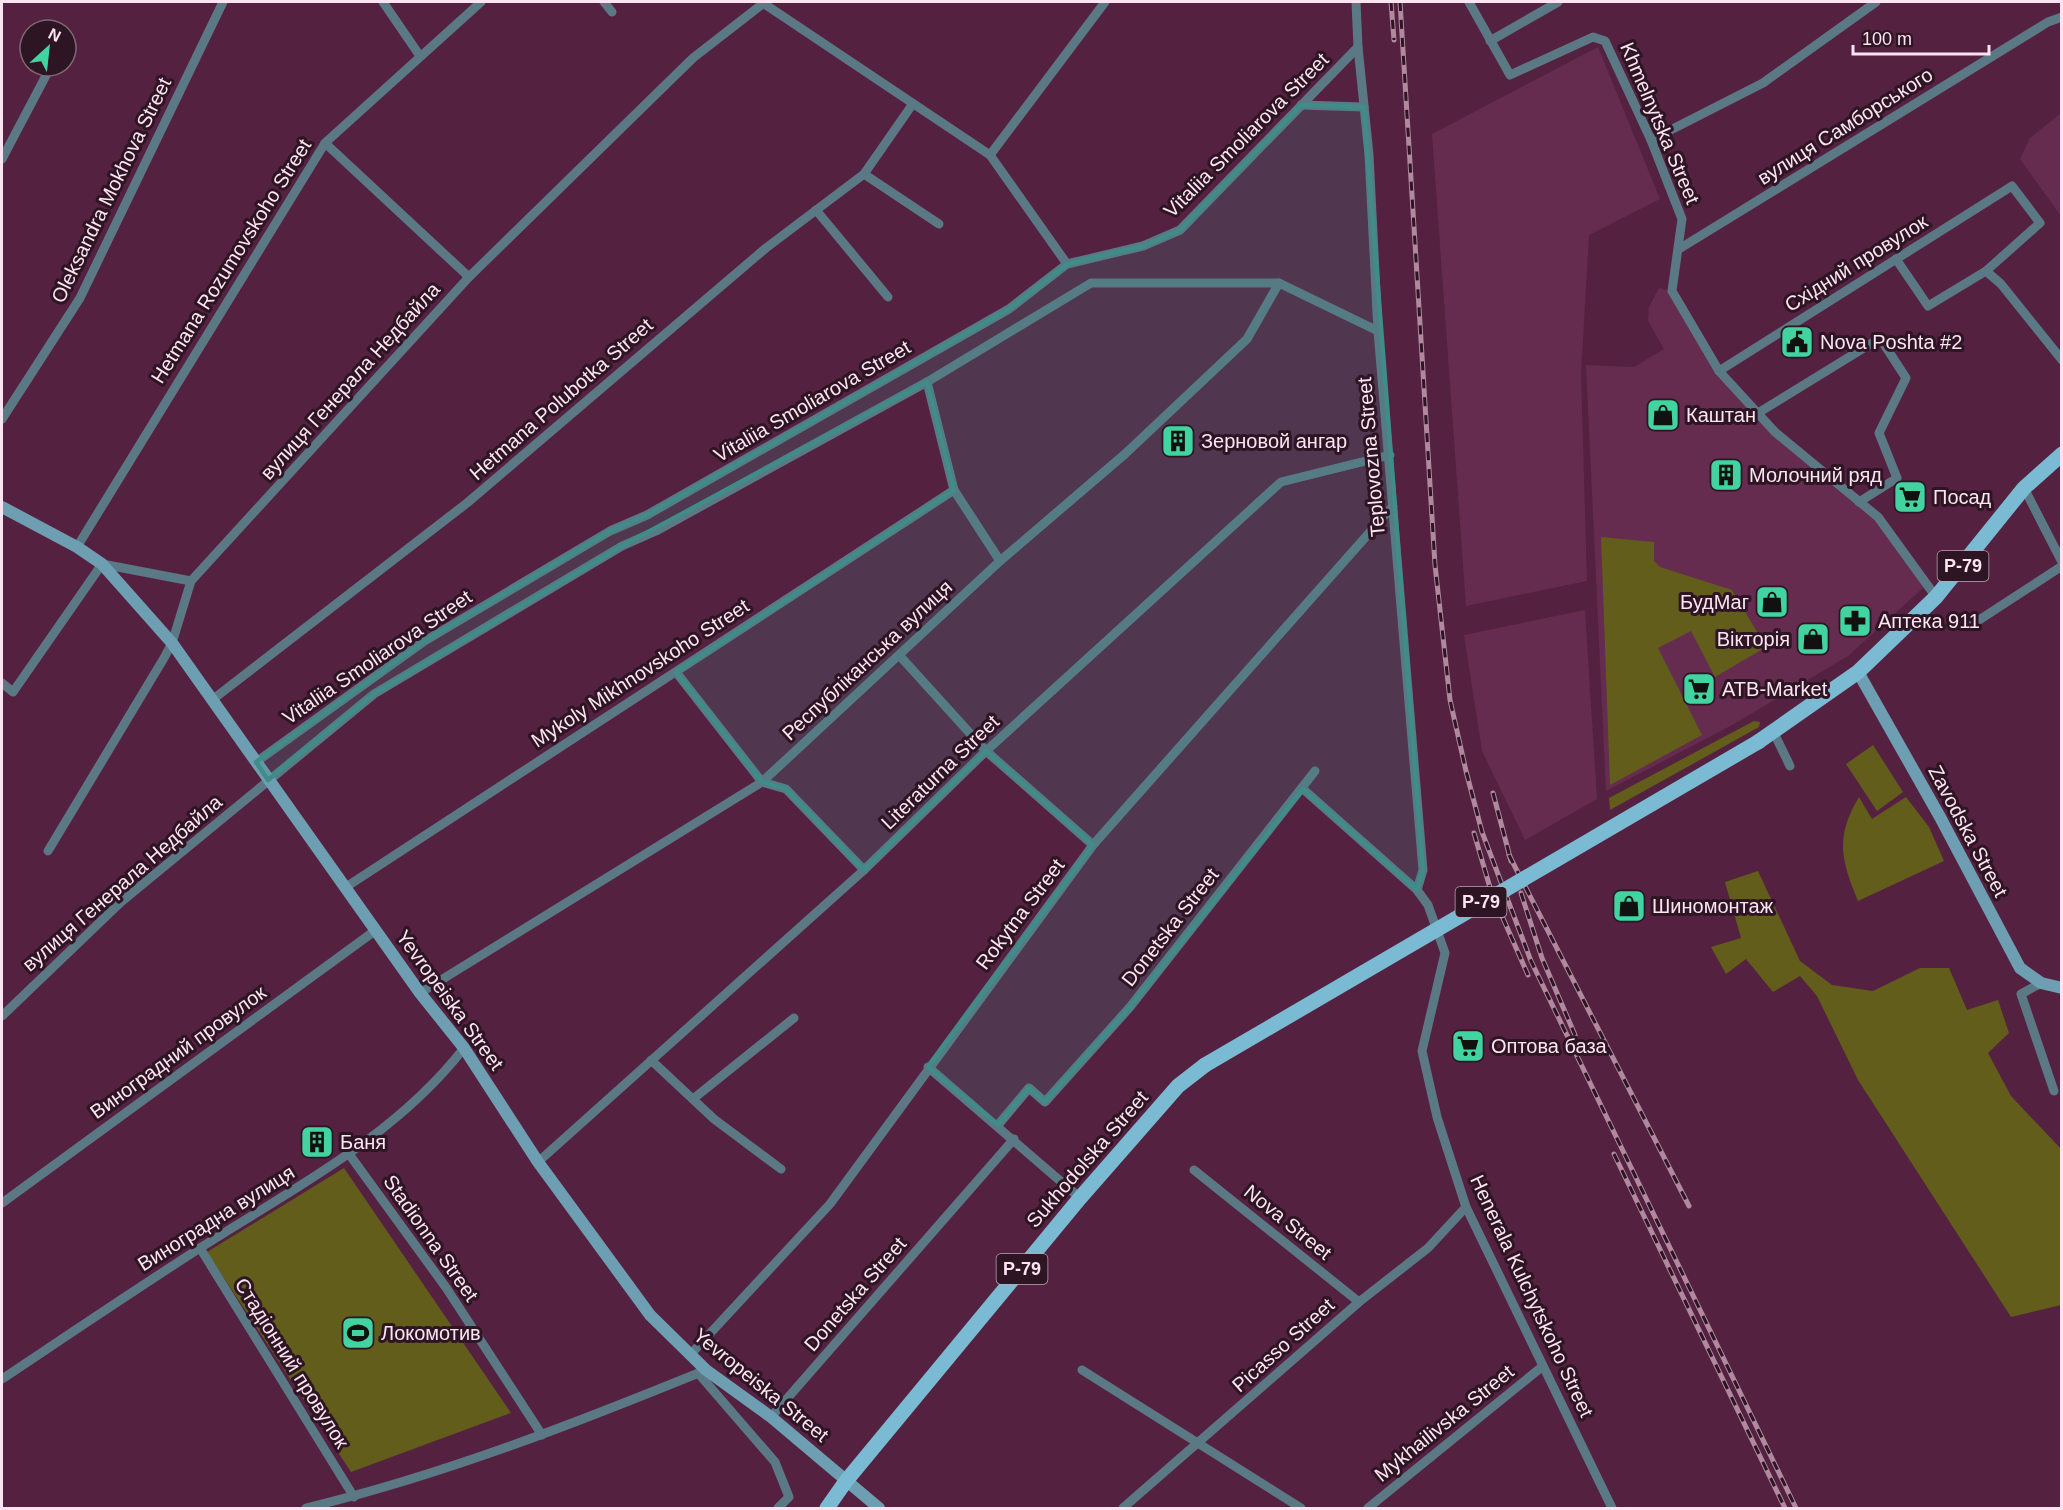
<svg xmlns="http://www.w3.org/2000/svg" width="2063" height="1510" viewBox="0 0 2063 1510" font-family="Helvetica,sans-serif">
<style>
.built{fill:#652c4f}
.green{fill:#625d1b}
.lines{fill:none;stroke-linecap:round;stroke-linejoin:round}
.street{stroke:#5b7985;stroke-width:9}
.secondary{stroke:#6d9eb1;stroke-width:12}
.primary{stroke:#7bbad3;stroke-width:15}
.rail-casing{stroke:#b0899f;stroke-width:5}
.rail{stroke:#2d1523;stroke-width:3;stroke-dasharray:9;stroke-linecap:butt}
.primary-bridge{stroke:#7bbad3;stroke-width:15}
.marked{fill:#3f8c88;fill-opacity:0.2;stroke:#3f8c88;stroke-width:4.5;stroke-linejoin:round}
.labels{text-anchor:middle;stroke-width:6;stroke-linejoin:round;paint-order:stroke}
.shield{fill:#2d1523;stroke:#bfa5b3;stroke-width:1.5}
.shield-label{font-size:18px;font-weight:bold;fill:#fee3f1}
.street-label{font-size:20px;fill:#fee3f1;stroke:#2d1523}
.poi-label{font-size:20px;fill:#fee3f1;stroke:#2d1523;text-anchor:start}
</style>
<rect width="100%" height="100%" fill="#552141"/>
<g class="built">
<path d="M1598 47 1660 199 1589 235 1581 374 1587 581 1466 606 1432 134Z"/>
<path d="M2061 113V216L2020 159 2030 138Z"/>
<path d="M1659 288 1669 291 1717 372 1875 519 1924 587 1848 656 1734 724 1606 791 1586 365 1634 367 1664 349 1648 321 1649 307Z"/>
<path d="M1585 610 1597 799 1525 840 1482 751 1464 635Z"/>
</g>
<g class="green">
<path d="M1601 537 1654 542V561L1660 567 1732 590 1766 647 1715 677 1691 631 1658 648 1702 735 1610 785Z"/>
<path d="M1754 721 1760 722 1759 727 1610 810 1609 798Z"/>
<path d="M1873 745 1903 792 1877 811 1846 764Z"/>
<path d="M1859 797 1872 819 1906 797 1929 827 1944 861 1858 901C1841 860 1835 837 1859 797Z"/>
<path d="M1758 871 1800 961 1832 985 1873 991 1920 968H1949L1967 1010 1998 1000 2009 1033 1988 1053 2011 1096 2061 1149V1305L2011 1317 1858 1080 1817 996 1800 976 1773 992 1746 959 1726 974 1711 947 1741 938 1725 882Z"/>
<path d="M344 1168 511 1413 351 1472 207 1252Z"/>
</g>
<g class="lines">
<g class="street">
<path d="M383 2 420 56"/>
<path d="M604 2 612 12"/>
<path d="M1356 2 1358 47 1369 155 1378 331 1423 870 1417 890 1428 905 1445 953 1422 1051 1437 1117 1466 1207 1612 1508"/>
<path d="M1469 2 1510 75 1593 37 1605 41 1651 140 1682 219 1672 291 1719 371 1775 432 1878 517 1936 597"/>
<path d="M763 3 990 155 1067 264"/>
<path d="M1490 41 1558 2"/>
<path d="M1301 105 1364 107"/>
<path d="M1651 140 1763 83 1876 2"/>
<path d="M325 143 469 277"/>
<path d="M990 155 1105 2"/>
<path d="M2 159 51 66"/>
<path d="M864 174 939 224"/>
<path d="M816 210 888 297"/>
<path d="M1679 249 2048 22 2062 17"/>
<path d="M1896 259 1928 306 1986 271 2001 284 2062 360"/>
<path d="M1719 371 2012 186 2040 223 1986 271"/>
<path d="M927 382 954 490 1000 561"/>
<path d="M1758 413 1880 338 1906 378 1879 433 1897 478 1859 502"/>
<path d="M2 419 80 298 223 2"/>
<path d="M2024 488 2062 562"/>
<path d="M77 547 325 143 481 2"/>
<path d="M1973 624 2062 566"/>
<path d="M899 655 986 751 1093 845"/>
<path d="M676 672 762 782 786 789 864 870"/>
<path d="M2 683 13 692 102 564 191 581"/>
<path d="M212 700 467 503 766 248 864 174 912 105"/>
<path d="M1773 731 1790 766"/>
<path d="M256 762 423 642 610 531 647 515 1009 309 1067 264 1143 246 1180 230 1358 47"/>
<path d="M1303 789 1417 890"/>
<path d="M48 851 164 658 172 643 191 581 469 277 693 58 765 2"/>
<path d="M346 887 954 490"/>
<path d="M2041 983 2021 994 2054 1091"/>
<path d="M420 993 762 782 1000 561 1125 454 1247 339 1279 283"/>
<path d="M2 1016 121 902 374 694 622 546 656 531 927 382 1091 283H1279L1378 331"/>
<path d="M651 1060 714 1119 781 1169"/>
<path d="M928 1067 1080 1198"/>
<path d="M693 1099 794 1018"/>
<path d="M998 1125 1029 1088 1045 1102 1130 1007 1315 771"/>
<path d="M349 1154 447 1289 542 1435"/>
<path d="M538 1162 864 870 986 751 1281 482 1390 455"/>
<path d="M1194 1170 1359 1302"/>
<path d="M2 1203 376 930"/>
<path d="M200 1248 354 1497"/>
<path d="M690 1355 830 1204 1093 845 1393 506"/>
<path d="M1082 1370 1301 1508"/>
<path d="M698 1373 775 1462 789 1497 778 1508"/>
<path d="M2 1379C68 1335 133 1291 200 1248 292 1189 395 1137 464 1048"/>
<path d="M771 1417 1014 1139"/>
<path d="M306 1508C443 1475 576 1423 706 1370"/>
<path d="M1123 1508 1359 1302 1428 1248 1466 1207"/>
<path d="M1368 1508 1543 1366"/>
</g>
<g class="secondary">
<path d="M2 507 77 547 102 564 172 643 420 993 464 1048 538 1162 650 1315 706 1370 771 1417 879 1508"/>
<path d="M1858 672 1940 817 2020 968 2041 983 2062 988"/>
</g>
<g class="primary">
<path d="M1758 742 1858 672 1936 597 2024 488 2062 454"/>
<path d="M827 1508 846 1481 1080 1198 1178 1086 1205 1065"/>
</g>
<g class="rail-casing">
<g id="rail">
<path d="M1391 2 1394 40"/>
<path d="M1400 2 1435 565 1450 700 1466 771 1482 832 1531 961 1796 1508"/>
<path d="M1493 793 1511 861"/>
<path d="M1474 833 1491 891 1528 975"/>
<path d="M1509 855 1689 1206"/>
<path d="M1521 893 1542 958 1575 1035"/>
<path d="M1614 1154 1785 1508"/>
</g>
</g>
<use href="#rail" class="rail"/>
<path class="primary-bridge" d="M1205 1065 1758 742"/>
</g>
<path class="marked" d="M1301 105 1364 107 1423 870 1417 890 1303 789 1130 1007 1045 1102 1029 1088 998 1125 928 1067 1093 845 986 751 864 870 786 789 762 782 676 672 954 490 927 382 622 546 374 694 268 780 256 762 423 642 610 531 647 515 1009 309 1067 264 1143 246 1180 230Z"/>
<defs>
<g id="civic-square" transform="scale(1.725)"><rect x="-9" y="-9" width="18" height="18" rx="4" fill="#41d4a1" stroke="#2d1523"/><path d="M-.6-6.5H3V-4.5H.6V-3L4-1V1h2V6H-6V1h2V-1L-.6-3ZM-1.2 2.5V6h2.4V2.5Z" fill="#111"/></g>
<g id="shop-square" transform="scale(1.725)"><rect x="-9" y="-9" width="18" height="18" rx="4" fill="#41d4a1" stroke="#2d1523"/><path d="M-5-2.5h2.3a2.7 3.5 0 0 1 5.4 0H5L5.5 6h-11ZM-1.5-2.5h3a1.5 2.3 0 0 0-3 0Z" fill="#111"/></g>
<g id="building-square" transform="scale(1.725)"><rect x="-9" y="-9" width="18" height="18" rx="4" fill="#41d4a1" stroke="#2d1523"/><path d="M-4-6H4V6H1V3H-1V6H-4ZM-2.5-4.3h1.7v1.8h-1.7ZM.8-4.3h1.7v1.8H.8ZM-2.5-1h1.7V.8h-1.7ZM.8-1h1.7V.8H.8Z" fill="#111"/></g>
<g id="supermarket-square" transform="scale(1.725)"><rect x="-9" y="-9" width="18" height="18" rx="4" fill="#41d4a1" stroke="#2d1523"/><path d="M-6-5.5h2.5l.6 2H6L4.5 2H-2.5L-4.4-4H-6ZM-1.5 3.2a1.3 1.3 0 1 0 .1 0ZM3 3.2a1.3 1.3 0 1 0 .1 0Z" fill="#111"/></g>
<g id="pharmacy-square" transform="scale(1.725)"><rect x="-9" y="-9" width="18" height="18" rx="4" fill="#41d4a1" stroke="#2d1523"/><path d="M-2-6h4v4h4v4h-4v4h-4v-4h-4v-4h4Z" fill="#111"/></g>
<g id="stadium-square" transform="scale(1.725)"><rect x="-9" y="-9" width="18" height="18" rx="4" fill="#41d4a1" stroke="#2d1523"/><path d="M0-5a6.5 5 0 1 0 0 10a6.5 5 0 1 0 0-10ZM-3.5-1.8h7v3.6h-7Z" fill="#111"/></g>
</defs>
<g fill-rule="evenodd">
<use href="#civic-square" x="1797" y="342"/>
<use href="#shop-square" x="1663" y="415"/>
<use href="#building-square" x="1178" y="441"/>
<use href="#building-square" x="1726" y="475"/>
<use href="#supermarket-square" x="1910" y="497"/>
<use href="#shop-square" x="1772" y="602"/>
<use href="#pharmacy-square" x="1855" y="621"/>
<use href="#shop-square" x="1813" y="639"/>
<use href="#supermarket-square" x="1699" y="689"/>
<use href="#shop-square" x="1629" y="906"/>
<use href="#supermarket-square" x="1468" y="1046"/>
<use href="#building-square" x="317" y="1142"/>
<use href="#stadium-square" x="358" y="1333"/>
</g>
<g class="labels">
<g class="shield">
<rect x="1937.5" y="551" width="51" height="30" rx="4.5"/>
<rect x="1455.5" y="887" width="51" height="30" rx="4.5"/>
<rect x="996.5" y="1254" width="51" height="30" rx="4.5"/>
</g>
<g class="shield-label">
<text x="1963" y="572">Р-79</text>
<text x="1481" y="908">Р-79</text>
<text x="1022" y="1275">Р-79</text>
</g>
<g class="street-label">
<text transform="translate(1660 123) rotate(67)" y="7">Khmelnytska Street</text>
<text transform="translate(1845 126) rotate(-32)" y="7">вулиця Самборського</text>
<text transform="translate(1246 135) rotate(-45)" y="7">Vitaliia Smoliarova Street</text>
<text transform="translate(111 190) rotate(-64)" y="7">Oleksandra Mokhova Street</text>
<text transform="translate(231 261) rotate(-58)" y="7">Hetmana Rozumovskoho Street</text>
<text transform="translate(1856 263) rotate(-32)" y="7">Східний провулок</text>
<text transform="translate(350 381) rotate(-48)" y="7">вулиця Генерала Недбайла</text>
<text transform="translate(561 399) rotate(-41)" y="7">Hetmana Polubotka Street</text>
<text transform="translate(812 401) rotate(-30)" y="7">Vitaliia Smoliarova Street</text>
<text transform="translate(1371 457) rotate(-95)" y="7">Teplovozna Street</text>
<text transform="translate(377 657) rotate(-34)" y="7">Vitaliia Smoliarova Street</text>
<text transform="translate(867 660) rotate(-43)" y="7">Республіканська вулиця</text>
<text transform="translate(640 673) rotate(-33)" y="7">Mykoly Mikhnovskoho Street</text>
<text transform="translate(940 772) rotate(-44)" y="7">Literaturna Street</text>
<text transform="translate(1968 831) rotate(62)" y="7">Zavodska Street</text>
<text transform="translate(122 883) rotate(-41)" y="7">вулиця Генерала Недбайла</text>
<text transform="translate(1020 914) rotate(-53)" y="7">Rokytna Street</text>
<text transform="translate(1170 927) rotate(-52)" y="7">Donetska Street</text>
<text transform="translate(450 1000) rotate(54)" y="7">Yevropeiska Street</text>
<text transform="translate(178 1052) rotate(-36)" y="7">Виноградний провулок</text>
<text transform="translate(1087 1159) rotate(-49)" y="7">Sukhodolska Street</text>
<text transform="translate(216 1218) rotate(-32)" y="7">Виноградна вулиця</text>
<text transform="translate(1288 1222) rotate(39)" y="7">Nova Street</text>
<text transform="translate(431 1238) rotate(55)" y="7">Stadionna Street</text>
<text transform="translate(855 1294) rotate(-49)" y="7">Donetska Street</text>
<text transform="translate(1532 1296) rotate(65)" y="7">Henerala Kulchytskoho Street</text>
<text transform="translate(1283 1345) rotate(-42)" y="7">Picasso Street</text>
<text transform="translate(292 1363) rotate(58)" y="7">Стадіонний провулок</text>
<text transform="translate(761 1385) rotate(39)" y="7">Yevropeiska Street</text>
<text transform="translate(1444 1423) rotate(-39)" y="7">Mykhailivska Street</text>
</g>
<g class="poi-label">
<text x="1820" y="349">Nova Poshta #2</text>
<text x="1686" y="422">Каштан</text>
<text x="1201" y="448">Зерновой ангар</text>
<text x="1749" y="482">Молочний ряд</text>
<text x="1933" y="504">Посад</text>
<text x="1749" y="609" text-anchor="end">БудМаг</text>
<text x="1878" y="628">Аптека 911</text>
<text x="1790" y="646" text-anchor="end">Вікторія</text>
<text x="1722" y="696">ATB-Market</text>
<text x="1652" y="913">Шиномонтаж</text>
<text x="1491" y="1053">Оптова база</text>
<text x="340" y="1149">Баня</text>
<text x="381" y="1340">Локомотив</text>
</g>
</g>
<rect width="2063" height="1510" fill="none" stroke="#fee3f1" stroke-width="6"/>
<g transform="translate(48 48) rotate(27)"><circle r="28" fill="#2d1523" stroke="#816775" stroke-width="1.5"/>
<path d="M0-4.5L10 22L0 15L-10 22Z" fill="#41d4a1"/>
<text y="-9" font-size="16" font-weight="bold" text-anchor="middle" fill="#fee3f1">N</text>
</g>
<path d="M1853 45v9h136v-9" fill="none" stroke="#fee3f1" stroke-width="3"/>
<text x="1862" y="45" font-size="18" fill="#fee3f1" stroke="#2d1523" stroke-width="4.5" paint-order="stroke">100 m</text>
</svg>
